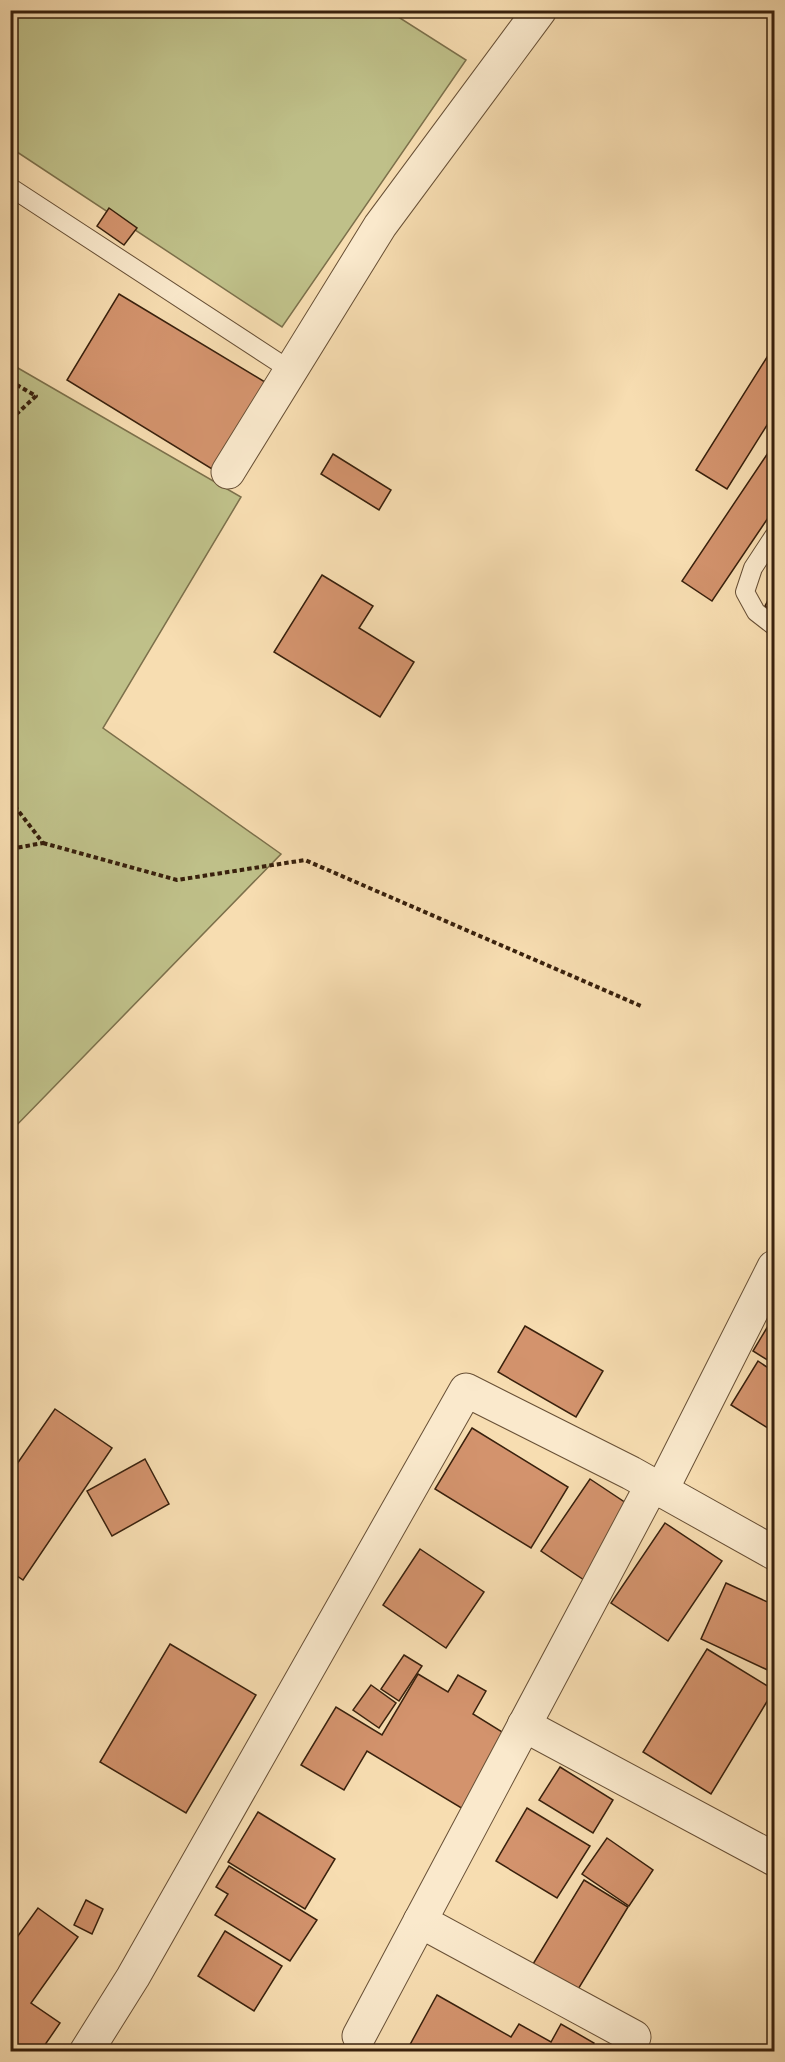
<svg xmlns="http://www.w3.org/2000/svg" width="785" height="2062" viewBox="0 0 785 2062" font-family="Cardo,serif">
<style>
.green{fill:#bfc089;stroke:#7c704b;stroke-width:1.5}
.building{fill:#d3936d;stroke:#39210d;stroke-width:1.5}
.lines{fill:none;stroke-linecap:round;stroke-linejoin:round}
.service-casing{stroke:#685036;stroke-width:20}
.minor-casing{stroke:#685036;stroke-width:35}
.path{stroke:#39210d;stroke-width:4;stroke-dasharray:4.5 3;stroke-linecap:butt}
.service{stroke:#fae9cc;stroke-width:18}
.minor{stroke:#fae9cc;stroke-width:33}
</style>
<rect width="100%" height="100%" fill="#f7ddb1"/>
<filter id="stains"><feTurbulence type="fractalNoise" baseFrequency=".00333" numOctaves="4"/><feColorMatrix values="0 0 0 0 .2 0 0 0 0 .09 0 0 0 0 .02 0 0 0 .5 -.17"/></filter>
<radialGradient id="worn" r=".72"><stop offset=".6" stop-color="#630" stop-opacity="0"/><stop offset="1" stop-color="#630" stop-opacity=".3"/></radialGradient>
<g class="green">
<path d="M10 11H389L466 60 282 327 11 148Z"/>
<path d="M11 364 241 497 103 728 281 854 11 1131Z"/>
</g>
<g class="building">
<path d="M109 208 137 228 124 245 97 226Z"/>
<path d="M119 294 265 382 212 469 67 380Z"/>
<path d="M769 354 774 357V414L727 489 696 470Z"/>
<path d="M774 444V509L712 601 682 581Z"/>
<path d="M333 454 391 490 379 510 321 474Z"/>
<path d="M322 575 373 606 359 628 414 662 380 717 274 652Z"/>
<path d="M774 589V612L765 606Z"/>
<path d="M774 1316V1364L753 1351Z"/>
<path d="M525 1326 603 1371 576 1417 498 1372Z"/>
<path d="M758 1361 774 1372V1432L731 1405Z"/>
<path d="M55 1409 112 1448 23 1580 10 1571V1474Z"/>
<path d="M472 1428 568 1487 531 1548 435 1489Z"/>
<path d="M145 1459 169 1504 112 1536 87 1491Z"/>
<path d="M590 1479 635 1509 587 1582 541 1551Z"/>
<path d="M665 1523 722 1561 668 1641 611 1603Z"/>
<path d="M420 1549 484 1592 446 1648 383 1605Z"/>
<path d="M726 1583 774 1605V1673L701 1639Z"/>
<path d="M170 1644 256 1695 186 1813 100 1762Z"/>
<path d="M707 1649 774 1690 711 1794 643 1752Z"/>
<path d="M404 1655 422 1666 399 1701 381 1689Z"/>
<path d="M418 1674 448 1692 458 1675 486 1691 473 1714 512 1738 468 1812 367 1751 344 1790 301 1765 336 1707 382 1735Z"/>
<path d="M371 1685 396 1703 379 1728 353 1710Z"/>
<path d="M560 1767 613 1800 593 1833 539 1800Z"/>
<path d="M527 1808 590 1846 557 1898 496 1861Z"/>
<path d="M258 1812 335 1859 305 1909 228 1862Z"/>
<path d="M607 1838 653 1870 629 1906 582 1874Z"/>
<path d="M229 1866 317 1920 290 1961 215 1915 228 1894 216 1887Z"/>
<path d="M584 1880 628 1907 577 1991 533 1964Z"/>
<path d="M86 1900 103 1909 92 1934 74 1925Z"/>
<path d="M38 1908 78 1937 31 2003 60 2023 40 2052H10V1947Z"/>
<path d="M225 1931 282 1966 254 2011 198 1976Z"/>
<path d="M437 1995 511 2037 519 2024 551 2042 561 2024 594 2043 590 2052H406Z"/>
</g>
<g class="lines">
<g class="service-casing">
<g id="service">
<path d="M10 187 290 370"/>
<path d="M774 536 753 568 745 592 756 612 774 626"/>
</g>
</g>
<g class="minor-casing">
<g id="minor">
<path d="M228 472 380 226 540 10"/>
<path d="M661 1491 774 1267"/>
<path d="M524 1725 774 1859"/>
<path d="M420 1921 634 2037"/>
<path d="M359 2036 652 1485"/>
<path d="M86 2052 133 1977 466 1390 631 1473 774 1553"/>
</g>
</g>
<g class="path">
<path d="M10 381 36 396 10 420"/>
<path d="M10 800 43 843 10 849"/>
<path d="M43 843 177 880 305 860 641 1006"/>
</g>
<use href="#service" class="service"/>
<use href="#minor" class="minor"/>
</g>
<rect width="785" height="2062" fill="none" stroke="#f7ddb1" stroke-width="36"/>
<rect x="12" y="12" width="761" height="2038" fill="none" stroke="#39210d" stroke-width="3"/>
<rect x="18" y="18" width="749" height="2026" fill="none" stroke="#39210d" stroke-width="1.5"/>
<rect width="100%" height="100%" filter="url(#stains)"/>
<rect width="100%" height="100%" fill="url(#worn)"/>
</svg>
